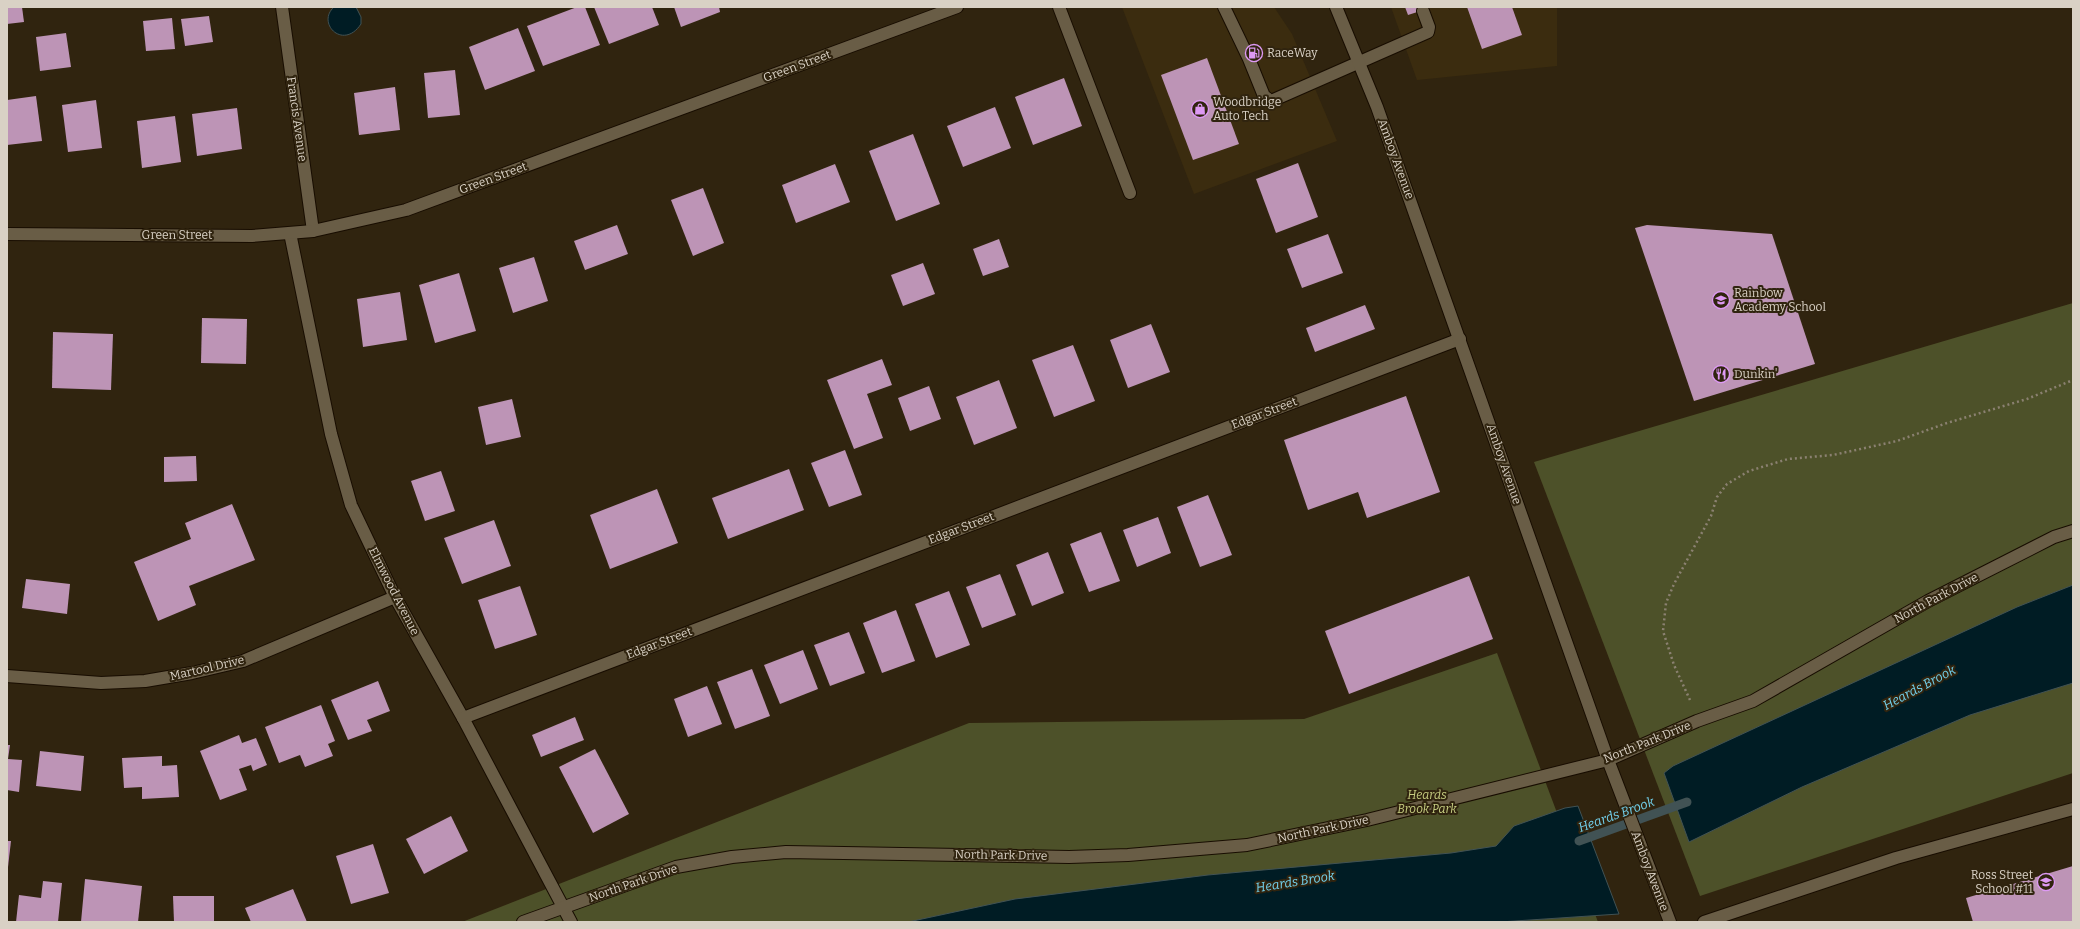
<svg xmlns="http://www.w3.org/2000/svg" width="2080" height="929" viewBox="0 0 2080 929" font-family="Bitter,serif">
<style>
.built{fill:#3b2c0f}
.green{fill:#4d5129}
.water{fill:#001c24;stroke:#415254}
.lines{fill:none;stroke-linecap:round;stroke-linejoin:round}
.stream{stroke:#415254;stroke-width:9}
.building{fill:#bd94b6}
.lane-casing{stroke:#180d00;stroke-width:14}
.street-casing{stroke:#180d00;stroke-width:14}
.secondary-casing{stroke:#180d00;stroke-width:14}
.path{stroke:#8b8171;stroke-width:2.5;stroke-dasharray:2 3;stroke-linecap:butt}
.lane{stroke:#695d46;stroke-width:12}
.street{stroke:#695d46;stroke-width:12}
.secondary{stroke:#695d46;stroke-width:12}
.labels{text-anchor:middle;stroke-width:4;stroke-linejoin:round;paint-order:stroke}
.poi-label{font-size:12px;fill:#d9d1c5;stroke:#30240f;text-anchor:start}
.street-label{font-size:12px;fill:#d9d1c5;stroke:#30240f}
.park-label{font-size:12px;font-style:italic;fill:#c6cd81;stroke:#30240f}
.water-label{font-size:13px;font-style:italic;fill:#72d1ed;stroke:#30240f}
</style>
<rect width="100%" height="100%" fill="#30240f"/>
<g class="built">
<path d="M1122 7H1274L1292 34 1337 141 1194 194Z"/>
<path d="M1391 7H1557V66L1417 80Z"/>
</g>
<g class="green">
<path d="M2073 303V773L1700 896 1534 462Z"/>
<path d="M1497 653 1598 922H462L969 723 1304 719Z"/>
</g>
<g class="water">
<path d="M334 7H356L361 17V24C343 51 316 23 334 7Z"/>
<path d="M2073 585V683L1970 715 1802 787 1689 842 1664 773 1673 766 2017 607Z"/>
<path d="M1578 806 1619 914 1500 922H908L1015 899 1208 875 1451 853 1496 846 1514 826 1565 808Z"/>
</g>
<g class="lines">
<path class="stream" d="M1579 841 1687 802"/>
</g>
<g class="building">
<path d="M7 7H22L24 22 7 24Z"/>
<path d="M577 7H585L600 45 543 66 527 26Z"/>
<path d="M594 7H652L659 25 609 44Z"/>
<path d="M674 7H719L720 12 681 27Z"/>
<path d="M1405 7H1433L1408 15Z"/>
<path d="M1467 7H1512L1522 35 1482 49Z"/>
<path d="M209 16 213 42 185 46 181 19Z"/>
<path d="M172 18 175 49 146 51 143 21Z"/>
<path d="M518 28 535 71 485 90 469 47Z"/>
<path d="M66 33 71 67 40 71 36 37Z"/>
<path d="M1207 58 1239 144 1193 160 1161 75Z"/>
<path d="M455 70 460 115 428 118 424 73Z"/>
<path d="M1064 78 1082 126 1033 145 1015 97Z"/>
<path d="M395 87 400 130 359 135 354 93Z"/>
<path d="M36 96 42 141 7 145V100Z"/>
<path d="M96 100 102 148 68 152 62 105Z"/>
<path d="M995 107 1011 148 963 167 947 126Z"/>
<path d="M237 108 242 149 197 156 192 114Z"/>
<path d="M175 116 181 162 142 168 137 121Z"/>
<path d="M913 134 940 204 896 221 869 151Z"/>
<path d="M1298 163 1318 217 1276 233 1256 179Z"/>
<path d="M835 164 850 202 796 223 782 185Z"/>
<path d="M703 188 724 243 693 256 671 200Z"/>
<path d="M617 225 628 254 585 270 574 241Z"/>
<path d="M1647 225 1772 234 1815 364 1694 401 1635 228Z"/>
<path d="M1328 234 1343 273 1302 288 1287 249Z"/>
<path d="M999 239 1009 267 983 276 973 249Z"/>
<path d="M534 257 548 301 513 313 499 268Z"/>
<path d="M923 263 935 294 903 306 891 275Z"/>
<path d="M459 273 476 331 435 343 419 285Z"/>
<path d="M400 292 407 340 363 347 357 299Z"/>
<path d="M1365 305 1375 329 1315 352 1306 328Z"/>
<path d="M202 318 247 319 246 364 201 363Z"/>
<path d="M1151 324 1170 372 1128 388 1110 340Z"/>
<path d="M53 332 113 334 111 390 52 388Z"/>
<path d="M1073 345 1095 401 1054 417 1032 360Z"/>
<path d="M882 359 892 385 867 394 883 438 854 449 827 380Z"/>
<path d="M999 380 1017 428 974 445 956 397Z"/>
<path d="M929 386 941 419 910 431 898 398Z"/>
<path d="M1406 396 1440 492 1367 518 1358 492 1308 510 1284 440Z"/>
<path d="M512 399 521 437 486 445 478 407Z"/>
<path d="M845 450 862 495 829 507 811 463Z"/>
<path d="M196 456 197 481 164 482V457Z"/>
<path d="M789 469 804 510 728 539 712 498Z"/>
<path d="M441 471 455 511 425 521 411 481Z"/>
<path d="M657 489 678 543 610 569 590 515Z"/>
<path d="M1208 495 1232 555 1200 567 1177 507Z"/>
<path d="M232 504 255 560 189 586 196 605 158 621 134 562 191 539 185 523Z"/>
<path d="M1158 517 1171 553 1137 567 1123 530Z"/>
<path d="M494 520 511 566 462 584 444 538Z"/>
<path d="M1101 532 1120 581 1089 592 1070 544Z"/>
<path d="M1048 552 1064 593 1032 606 1016 565Z"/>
<path d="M1000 574 1016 615 982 628 966 587Z"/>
<path d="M1469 576 1493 639 1349 694 1325 631Z"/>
<path d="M26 579 70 584 67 614 22 608Z"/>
<path d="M520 586 537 635 495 649 478 600Z"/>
<path d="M949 591 970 645 936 658 915 604Z"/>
<path d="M896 610 915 661 882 673 863 623Z"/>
<path d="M849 632 865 673 830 686 814 645Z"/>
<path d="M803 650 818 689 780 704 764 665Z"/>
<path d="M752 669 770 716 735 729 717 682Z"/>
<path d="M378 681 390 711 367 720 372 731 348 740 331 700Z"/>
<path d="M707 686 722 724 688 737 674 699Z"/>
<path d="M321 705 335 741 328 744 333 756 305 767 300 755 279 763 265 727Z"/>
<path d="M575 717 584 740 541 757 532 735Z"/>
<path d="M239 735 242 743 256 738 267 765 253 771 251 765 239 769 247 790 220 800 200 751Z"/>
<path d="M7 745H10L8 759 22 760 19 792 7 790Z"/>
<path d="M595 749 629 814 593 833 559 767Z"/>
<path d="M40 751 84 756 81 791 36 786Z"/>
<path d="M162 756V766L177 765 179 797 142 799V787L124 788 122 758Z"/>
<path d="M451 816 468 851 424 874 406 839Z"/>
<path d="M7 841H11L8 867H7Z"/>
<path d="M373 844 389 893 351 904 336 856Z"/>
<path d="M2073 866V922H1973L1966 898Z"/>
<path d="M85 879 142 886 138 922H81Z"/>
<path d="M43 881 62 883 58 922H16L19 895 41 898Z"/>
<path d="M293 889 307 922H251L245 908Z"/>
<path d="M173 896H214V922H174Z"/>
</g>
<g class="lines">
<g class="lane-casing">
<g id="lane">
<path d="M1059 7 1130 193"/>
<path d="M1224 7 1249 59 1264 96 1271 101 1428 32 1429 27 1423 11"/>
<path d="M1704 922 1896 858 2073 809"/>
</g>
</g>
<g class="street-casing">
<g id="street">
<path d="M282 7 313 231"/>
<path d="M290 233 331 434 351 505 395 597 463 718 571 922"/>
<path d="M7 676 101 683 145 681 192 673 243 661 395 597"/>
<path d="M463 718 1460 339"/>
<path d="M523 922 676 867 732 857 786 852 1069 857 1128 855 1247 845 1367 820 1608 760 1697 721 1753 701 1928 601 2054 537 2073 531"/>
</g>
</g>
<g class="secondary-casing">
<g id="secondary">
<path d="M1336 7 1377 107 1608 760 1670 922"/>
<path d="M7 234 252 236 313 231 406 210 957 7"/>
</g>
</g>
<path class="path" d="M1690 700 1674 665 1663 631 1666 603 1674 584 1711 516 1717 497 1727 484 1749 471 1788 459 1833 455 1897 441 1947 423 2027 399 2073 380"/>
<use href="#lane" class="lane"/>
<use href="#street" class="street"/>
<use href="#secondary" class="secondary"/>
</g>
<defs>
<g id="fuel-ring" transform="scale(0.9)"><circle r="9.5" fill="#30240f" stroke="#dd99f3" stroke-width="1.5"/><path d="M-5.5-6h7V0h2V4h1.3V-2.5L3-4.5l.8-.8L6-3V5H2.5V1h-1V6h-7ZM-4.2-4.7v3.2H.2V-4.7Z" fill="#dd99f3"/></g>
<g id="shop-ring" transform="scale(0.9)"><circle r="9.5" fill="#30240f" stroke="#dd99f3" stroke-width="1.5"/><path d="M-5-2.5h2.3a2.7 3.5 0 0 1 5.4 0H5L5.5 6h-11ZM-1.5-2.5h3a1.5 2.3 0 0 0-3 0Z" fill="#dd99f3"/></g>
<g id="school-ring" transform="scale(0.9)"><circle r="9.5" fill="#30240f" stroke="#dd99f3" stroke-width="1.5"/><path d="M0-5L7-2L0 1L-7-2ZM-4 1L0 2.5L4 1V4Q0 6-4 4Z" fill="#dd99f3"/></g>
<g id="restaurant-ring" transform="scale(0.9)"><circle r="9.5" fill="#30240f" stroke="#dd99f3" stroke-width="1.5"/><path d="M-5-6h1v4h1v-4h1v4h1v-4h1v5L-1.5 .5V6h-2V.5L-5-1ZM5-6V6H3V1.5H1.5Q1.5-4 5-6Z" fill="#dd99f3"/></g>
</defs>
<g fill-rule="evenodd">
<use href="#fuel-ring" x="1254" y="53"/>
<use href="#shop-ring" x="1200" y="109"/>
<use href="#school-ring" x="1721" y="300"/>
<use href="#restaurant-ring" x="1721" y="374"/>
<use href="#school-ring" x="2046" y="882"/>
</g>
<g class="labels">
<g class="poi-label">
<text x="1267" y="57">RaceWay</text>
<text x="1213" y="106">Woodbridge<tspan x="1213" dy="14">Auto Tech</tspan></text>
<text x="1734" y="297">Rainbow<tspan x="1734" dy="14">Academy School</tspan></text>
<text x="1734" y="378">Dunkin'</text>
<text x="2033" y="879" text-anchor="end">Ross Street<tspan x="2033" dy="14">School #11</tspan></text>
</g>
<g class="street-label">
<text transform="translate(797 66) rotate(-20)" y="4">Green Street</text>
<text transform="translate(297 119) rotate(82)" y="4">Francis Avenue</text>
<text transform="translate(1396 159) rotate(70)" y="4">Amboy Avenue</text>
<text transform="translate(493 178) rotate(-20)" y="4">Green Street</text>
<text x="177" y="239">Green Street</text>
<text transform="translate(1264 413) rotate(-21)" y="4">Edgar Street</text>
<text transform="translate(1504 464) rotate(71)" y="4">Amboy Avenue</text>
<text transform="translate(961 528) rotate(-21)" y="4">Edgar Street</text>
<text transform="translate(394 591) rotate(63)" y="4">Elmwood Avenue</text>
<text transform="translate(1936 598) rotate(-28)" y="4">North Park Drive</text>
<text transform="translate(659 643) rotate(-21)" y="4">Edgar Street</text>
<text transform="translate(207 668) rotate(-13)" y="4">Martool Drive</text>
<text transform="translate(1647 742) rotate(-22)" y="4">North Park Drive</text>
<text transform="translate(1323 829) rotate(-12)" y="4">North Park Drive</text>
<text transform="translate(1001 855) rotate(1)" y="4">North Park Drive</text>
<text transform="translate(1650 871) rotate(69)" y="4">Amboy Avenue</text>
<text transform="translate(633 883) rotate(-19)" y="4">North Park Drive</text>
</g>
<g class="park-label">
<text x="1427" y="799">Heards<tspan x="1427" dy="14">Brook Park</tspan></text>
</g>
<g class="water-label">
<text transform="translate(1919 687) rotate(-28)" y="5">Heards Brook</text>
<text transform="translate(1616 814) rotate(-20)" y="5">Heards Brook</text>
<text transform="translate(1295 881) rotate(-9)" y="5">Heards Brook</text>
</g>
</g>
<rect width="2080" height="929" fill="none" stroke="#d9d1c5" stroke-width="16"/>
</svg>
